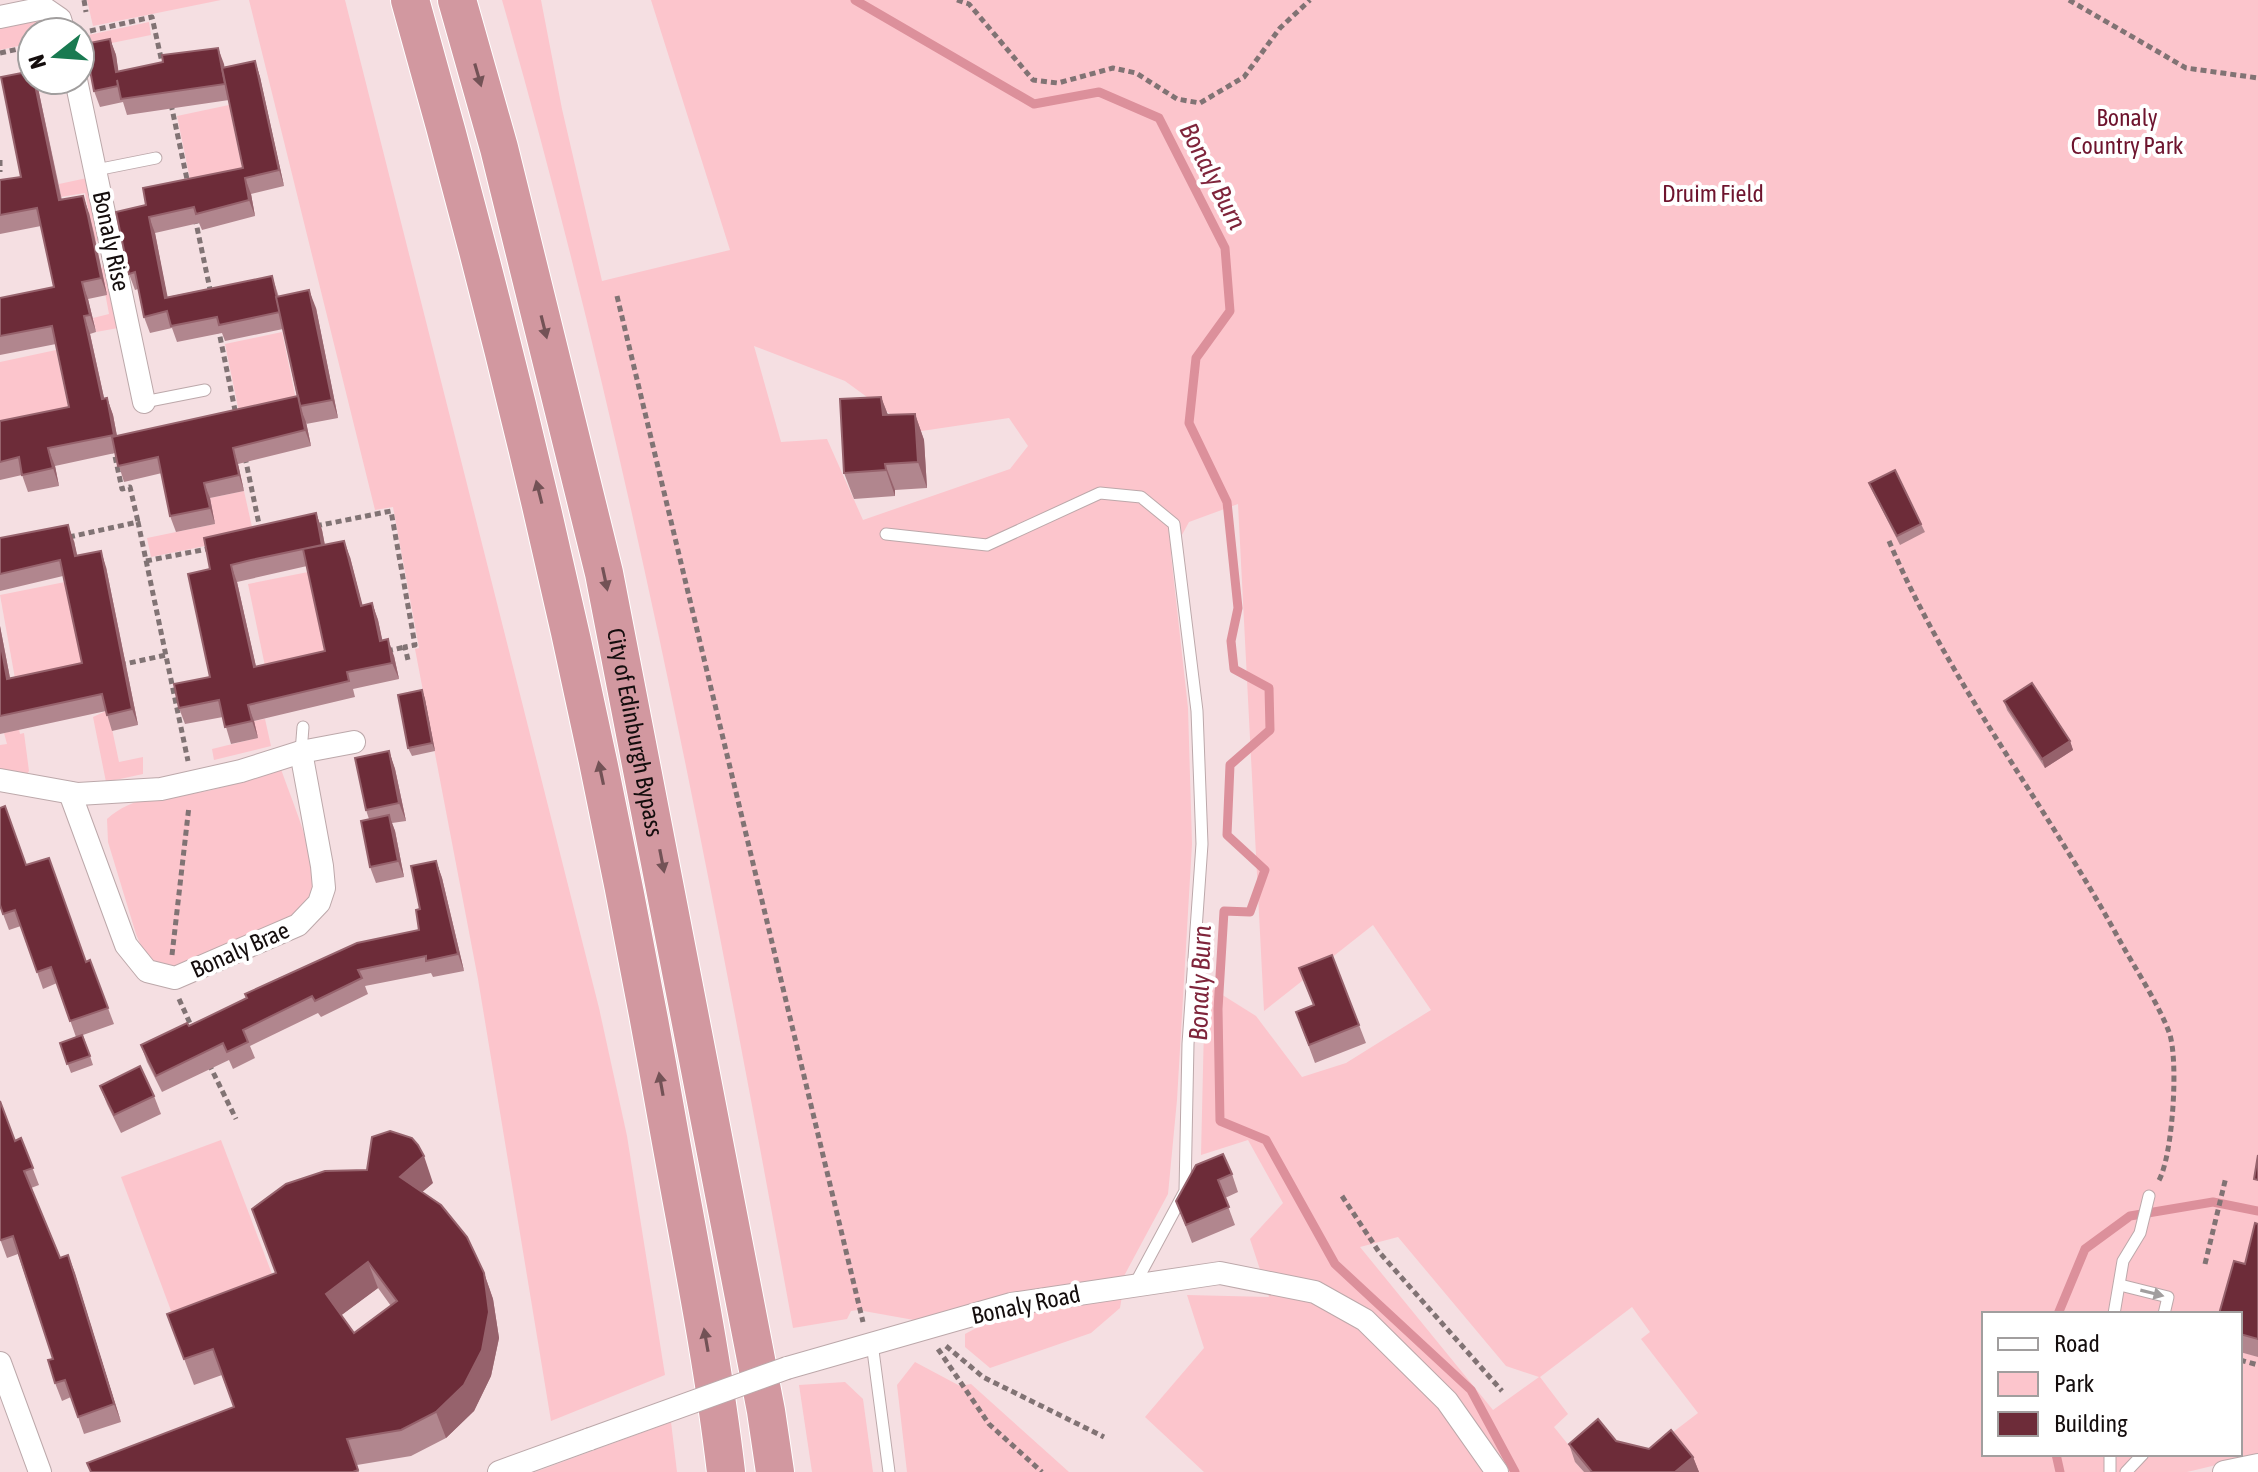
<svg xmlns="http://www.w3.org/2000/svg" width="2258" height="1472" viewBox="0 0 2258 1472" font-family="'Asap Condensed',sans-serif">
<style>
.green{fill:#fcc5cc;fill-rule:evenodd}
.lines{fill:none;stroke-linecap:round;stroke-linejoin:round}
.stream{stroke:#dc909b;stroke-width:9}
.service-casing{stroke:#bca8aa;stroke-width:13}
.minor-casing{stroke:#bca8aa;stroke-width:24}
.trunk-casing{stroke:#fff;stroke-width:40}
.path{stroke:#817374;stroke-width:5;stroke-dasharray:6 4;stroke-linecap:butt}
.service{stroke:#fff;stroke-width:11}
.minor{stroke:#fff;stroke-width:22}
.trunk{stroke:#d298a0;stroke-width:38}
.minor-bridge-casing{stroke:#bca8aa;stroke-width:24;stroke-linecap:butt}
.minor-bridge{stroke:#fff;stroke-width:22}
.wall{fill:#b1868e;fill-rule:evenodd}
.shaded-wall{fill:#96626c}
.building{fill:#6d2c39;stroke:#96626c;stroke-width:2;fill-rule:evenodd}
.oneway{fill:#735256}
.oneway2{fill:#a19e9e}
.labels{text-anchor:middle;stroke-width:8;stroke-linejoin:round;paint-order:stroke}
.park-label{font-size:24px;fill:#6e142e;stroke:#fff}
.street-label{font-size:24px;fill:#140d0d;stroke:#fff}
.water-label{font-size:26px;font-style:italic;fill:#7f253b;stroke:#fff}
</style>
<rect width="100%" height="100%" fill="#f5dfe2"/>
<g class="green">
<path d="M87 0H221L93 26Z"/>
<path d="M249 0H345L599 1008 627 1136 665 1375 551 1421 478 979 415 649 419 648 393 507 375 510Z"/>
<path d="M502 0H541L562 109 602 281 730 250 651 0H2258V1455L2187 1472H1698L1668 1436 1698 1413 1641 1339 1650 1332 1632 1307 1540 1377 1568 1414 1554 1427 1579 1458 1575 1462 1584 1472H1204L1145 1417 1204 1348 1187 1295 1269 1297 1250 1239 1283 1203 1248 1140 1201 1155 1205 984 1256 1016 1302 1077 1346 1063 1431 1010 1373 925 1264 1011 1238 504 1189 522 1171 555 1188 708 1192 844 1177 1100 1168 1194 1124 1276 1054 1287 914 1320 858 1310 851 1311 847 1319 793 1328C712 883 627 436 502 0ZM754 346 845 381 915 432 1009 418 1028 446 1010 469 863 520 827 439 781 442ZM1398 1237 1506 1366 1539 1377 1493 1410 1360 1247ZM1984 1314H2240V1454H1984Z"/>
<path d="M33 21 40 22 52 32H32V43L0 50V27Z"/>
<path d="M149 22 151 35 87 48 84 36Z"/>
<path d="M229 105 245 183 193 194 177 116Z"/>
<path d="M87 178 101 245 94 238 85 193 61 197 59 184Z"/>
<path d="M104 260 118 328 96 332 93 318 109 314 101 271Z"/>
<path d="M282 332 298 409 241 422 225 344Z"/>
<path d="M56 350 70 417 0 431V362Z"/>
<path d="M244 491 254 536 151 557 147 538 215 524 210 498Z"/>
<path d="M308 572 326 659 266 671 248 584Z"/>
<path d="M65 582 83 669 16 684 0 595Z"/>
<path d="M108 710 119 762 143 757V774L106 782 93 717Z"/>
<path d="M265 719 271 746 214 760 212 749 257 738 254 721Z"/>
<path d="M19 729 20 734 24 733 29 771 27 774H0V745L7 744 4 733Z"/>
<path d="M281 769C291 799 317 857 313 887 307 931 206 955 169 968 150 961 143 952 136 934L108 842 107 819C134 795 162 798 196 793 224 789 253 777 281 769Z"/>
<path d="M221 1140 280 1295 179 1332 121 1177Z"/>
<path d="M1122 1296 1120 1308 1091 1333 990 1368 965 1347V1334L991 1320Z"/>
<path d="M915 1362 960 1386 971 1384 1069 1472H907L897 1385Z"/>
<path d="M845 1382 863 1399 873 1472H812L799 1385Z"/>
<path d="M671 1422 677 1472H535Z"/>
</g>
<g class="lines">
<g class="stream">
<path d="M855 0 1034 104 1099 92 1159 118 1225 248 1230 311 1196 358 1189 423 1227 502 1238 608 1231 641 1234 669 1269 688 1270 730 1230 765 1227 835 1265 870 1250 912 1224 911 1218 1009 1220 1121 1266 1140 1335 1264 1471 1390 1515 1472"/>
<path d="M2058 1314 2085 1249 2130 1216 2213 1202 2258 1211"/>
<path d="M2056 1454 2060 1472"/>
</g>
<g class="service-casing">
<g id="service">
<path d="M96 170 156 158"/>
<path d="M144 402 205 390"/>
<path d="M886 534 987 545 1100 493 1141 497 1174 524 1197 711 1202 844 1188 1044 1185 1191 1135 1284"/>
<path d="M301 752 303 727"/>
<path d="M2120 1285 2168 1297 2164 1314"/>
<path d="M2114 1314 2123 1261 2140 1233 2149 1196"/>
<path d="M872 1343 889 1472"/>
<path d="M2110 1454V1472"/>
<path d="M2126 1472 2143 1454"/>
</g>
</g>
<g class="minor-casing">
<g id="minor">
<path d="M0 17 44 8 60 19 64 32"/>
<path d="M76 80 144 402"/>
<path d="M0 780 78 794 161 789 241 771 301 752 354 742"/>
<path d="M70 793 126 945 147 971 175 978 298 925 319 903 324 888 322 866 301 752"/>
<path d="M0 1363 40 1472"/>
<path d="M787 1368 1011 1304 1220 1273 1315 1292 1365 1320 1447 1401 1497 1472"/>
<path d="M499 1472 590 1439"/>
<path d="M2224 1472 2258 1465"/>
</g>
</g>
<g class="trunk-casing">
<g id="trunk">
<path d="M410 0C514 367 600 738 666 1114 687 1233 712 1352 726 1472"/>
<path id="s1" d="M457 0 499 148 604 573 766 1411 775 1472"/>
</g>
</g>
<g class="path">
<path d="M84 0 86 12"/>
<path d="M957 0 969 4 1033 80 1058 83 1113 68 1136 73 1177 99 1200 103 1244 77 1280 28 1310 0"/>
<path d="M2069 0 2186 68 2258 78"/>
<path d="M90 31 152 17 163 67"/>
<path d="M0 53 32 46"/>
<path d="M171 104 188 184"/>
<path d="M0 160V172"/>
<path d="M195 218 211 294"/>
<path d="M617 296 863 1322"/>
<path d="M218 327 236 415"/>
<path d="M113 447 122 489 130 487 138 522"/>
<path d="M245 457 260 529"/>
<path d="M316 526 391 511 415 645 405 647 408 660"/>
<path d="M69 537 138 522 188 761"/>
<path d="M1889 541C1949 683 2047 806 2120 941 2136 970 2157 1001 2169 1032 2179 1058 2173 1158 2158 1182"/>
<path d="M146 561 212 548"/>
<path d="M387 651 405 647"/>
<path d="M120 665 166 655"/>
<path d="M172 955 189 806"/>
<path d="M179 999 193 1030"/>
<path d="M209 1064 236 1119"/>
<path d="M1342 1196 1379 1252 1502 1391"/>
<path d="M2205 1264 2226 1177"/>
<path d="M946 1346 983 1377 1104 1437"/>
<path d="M938 1349 989 1424 1042 1472"/>
<path d="M2240 1360 2258 1365"/>
</g>
<use href="#service" class="service"/>
<use href="#minor" class="minor"/>
<use href="#trunk" class="trunk"/>
<g class="minor-bridge-casing">
<path id="minor-bridge" d="M590 1439 787 1368"/>
</g>
<use href="#minor-bridge" class="minor-bridge"/>
</g>
<g class="wall">
<path d="M110 39 116 55 118 71 224 64V67L255 61 260 77 284 186 251 194 255 216 202 230 199 223 155 233 167 297 272 276 279 297 316 308 338 418 306 424V422L311 446 238 464 244 491 210 498 215 524 176 532 170 516 162 473 124 482 115 453 55 466 59 486 28 492 22 475 0 480V421L69 407 56 344 0 355V298L54 287 41 226 0 234V180L21 177 38 88 62 200 89 213 94 233 107 295 88 299 96 332 90 334 104 398H107L113 415 117 436 297 396 283 329 225 341 222 333 177 342 172 328 150 333 144 317 138 289 135 290 129 274 146 205 243 168 229 100 127 115 123 102 100 107 94 91Z"/>
<path d="M881 397 888 415 915 414 924 440 927 488 895 490V496L854 499 844 473Z"/>
<path d="M1869 483 1921 524 1925 532 1900 545 1873 492Z"/>
<path d="M316 513 322 530 325 545 350 557 362 605 372 603 378 620 382 640 394 656 399 679 353 689 355 697 254 721 258 738 231 744 223 717 185 724 179 708 210 677V569ZM307 566 325 651 256 667 237 582Z"/>
<path d="M0 538 74 541 77 556 106 567 138 725 112 731 106 711 0 734V626L10 678 82 663 63 576 0 591Z"/>
<path d="M422 690 425 699 435 751 412 756 408 748Z"/>
<path d="M2004 701 2070 741 2073 750 2045 768 2007 710Z"/>
<path d="M389 751 395 769 406 821 392 823 395 831 404 877 376 883 370 867 369 819 366 810Z"/>
<path d="M436 861 442 878 464 971 433 977 431 973 365 986 368 994 321 1017 318 1013 250 1046 255 1058 233 1069 229 1060 162 1092 147 1062 141 1045 419 930 420 909Z"/>
<path d="M26 865 86 962 90 960 114 1024 83 1035 93 1065 71 1073 60 1043 76 1037 57 983 43 989 21 926 9 930 0 906Z"/>
<path d="M1332 955 1366 1043 1315 1063 1296 1012 1313 1006Z"/>
<path d="M100 1086 154 1096 161 1114 121 1133 107 1104Z"/>
<path d="M21 1138 39 1185 31 1188 60 1258 68 1255 121 1422 84 1434 71 1397 62 1401 55 1383 53 1359 18 1254 7 1258 0 1239 15 1141Z"/>
<path d="M1196 1165 1232 1174 1238 1192 1225 1198 1235 1225 1192 1243 1176 1201Z"/>
<path d="M433 1183 422 1192 484 1273 493 1299 499 1338 491 1376 474 1411 446 1438 411 1456 357 1465 359 1472H91L234 1407 222 1375 194 1385 167 1314 276 1273ZM378 1288 391 1306 354 1333 341 1315Z"/>
<path d="M2258 1224V1357L2240 1352V1314L2245 1264Z"/>
<path d="M1616 1441 1649 1449 1693 1457 1699 1472H1584L1575 1462 1569 1444Z"/>
</g>
<g class="shaded-wall">
<path d="M110 39 116 55 121 88 116 72Z"/>
<path d="M218 48 224 64 230 100 225 84Z"/>
<path d="M255 61 260 77 284 186 279 170Z"/>
<path d="M34 80H35L38 88 65 218 59 200Z"/>
<path d="M245 178 251 194 255 216 249 200Z"/>
<path d="M83 196 89 213 107 295 101 278Z"/>
<path d="M149 217 155 233 171 314 165 298Z"/>
<path d="M82 282 88 299 96 332 90 315Z"/>
<path d="M309 290 316 308 338 418 332 400Z"/>
<path d="M84 316 90 334 108 416 102 399Z"/>
<path d="M881 397 891 423 883 415Z"/>
<path d="M107 398 113 415 120 452 114 435Z"/>
<path d="M300 407 306 422 311 446 305 430Z"/>
<path d="M915 414 924 440 927 488 918 462Z"/>
<path d="M48 448 55 466 59 486 53 468Z"/>
<path d="M233 448 238 464 244 491 239 475Z"/>
<path d="M885 464 895 490V496L886 470Z"/>
<path d="M204 483 210 498 215 524 210 508Z"/>
<path d="M316 513 322 530 328 562 322 545Z"/>
<path d="M68 525 74 541 81 572 75 556Z"/>
<path d="M344 541 350 557 367 622 361 606Z"/>
<path d="M101 551 106 567 138 725 132 709Z"/>
<path d="M231 565 237 582 260 684 254 667Z"/>
<path d="M372 603 378 620 386 657 380 641Z"/>
<path d="M0 626 13 694 7 679 0 640Z"/>
<path d="M388 639 394 656 399 679 392 663Z"/>
<path d="M422 690 425 699 435 751 432 743Z"/>
<path d="M248 705 254 721 258 738 252 721Z"/>
<path d="M2070 741 2073 750 2045 768 2042 759Z"/>
<path d="M389 751 395 769 406 821 399 803Z"/>
<path d="M389 815 395 831 404 877 398 861Z"/>
<path d="M436 861 442 878 464 971 458 954Z"/>
<path d="M424 1156 433 1183 409 1203 400 1177Z"/>
<path d="M68 1255 75 1273 121 1422 114 1404Z"/>
<path d="M368 1262 378 1288 335 1320 326 1294Z"/>
<path d="M484 1273 493 1299 499 1338 491 1376 474 1411 446 1438 436 1412Z"/>
<path d="M1693 1457 1699 1472H1675Z"/>
</g>
<g class="building">
<path d="M110 39 116 72 163 62 162 55 218 48 225 84 121 99 117 80 118 86 94 91 85 44Z"/>
<path d="M255 61 279 170 245 178 249 200 196 214 194 207 149 217 165 298 272 276 280 312 219 325 217 317 171 326 167 311 144 317 135 272 129 274 116 212 146 205 143 188 243 168 222 68Z"/>
<path d="M32 71V80H34L59 200 83 196 88 216 101 278 82 282 90 315 84 316 102 399 107 398 114 435 48 448 53 468 22 475 19 457 0 462V421L69 407 52 326 0 336V298L54 287 37 208 0 215V180L21 177 1 77Z"/>
<path d="M309 290 332 400 300 406 276 297Z"/>
<path d="M298 396 305 430 233 448 239 475 204 483 210 508 170 516 158 457 118 466 112 437Z"/>
<path d="M881 397 883 415 915 414 918 462 885 464 886 470 844 473 840 399Z"/>
<path d="M1895 470 1921 524 1897 536 1869 483Z"/>
<path d="M316 513 322 545 251 560 231 565 254 667 325 651 303 549 344 541 361 606 372 603 380 641 388 639 392 663 347 672 349 681 248 705 252 721 225 727 219 700 179 708 174 684 210 677 188 574 210 569 204 538Z"/>
<path d="M68 525 75 556 101 551 132 709 107 715 102 694 0 716V640L7 679 82 663 60 560 0 574V538Z"/>
<path d="M2032 683 2070 741 2042 759 2004 701Z"/>
<path d="M422 690 432 743 408 748 398 695Z"/>
<path d="M389 751 399 803 366 810 355 758Z"/>
<path d="M5 806 26 865 49 858 86 962 90 960 108 1008 70 1021 51 967 37 972 15 910 3 914 0 905V808Z"/>
<path d="M389 815 398 861 370 867 361 821Z"/>
<path d="M436 861 458 954 426 961V956L358 970 362 978 315 1001 312 996 243 1030 248 1042 227 1052 223 1043 156 1076 141 1045 187 1023 189 1026 247 998 245 994 357 943 419 930 416 910 420 909 411 866Z"/>
<path d="M1332 955 1359 1025 1309 1045 1296 1012 1314 1005 1299 968Z"/>
<path d="M82 1035 90 1056 67 1064 60 1043Z"/>
<path d="M140 1066 154 1096 114 1115 100 1086Z"/>
<path d="M0 1101 15 1141 21 1138 33 1168 24 1171 60 1258 68 1255 114 1404 78 1417 65 1380 55 1383 48 1360 53 1359 13 1236 1 1240 0 1239Z"/>
<path d="M390 1131 412 1138 418 1145 424 1156 400 1177 441 1205 467 1237 484 1273 489 1312 482 1350 464 1385 436 1412 401 1430 347 1439 358 1470 353 1472H91L87 1463 234 1407 213 1349 184 1359 167 1314 276 1273 252 1209 286 1184 325 1171 367 1170 372 1137ZM368 1262 397 1301 354 1333 326 1294Z"/>
<path d="M1223 1154 1232 1174 1218 1180 1229 1207 1186 1225 1176 1201 1196 1165Z"/>
<path d="M2258 1155V1180L2254 1179Z"/>
<path d="M2255 1223 2258 1224V1339L2240 1334V1314H2219L2234 1261 2245 1264Z"/>
<path d="M1598 1419 1616 1441 1649 1449 1671 1430 1693 1457 1675 1472H1592L1569 1444Z"/>
</g>
<defs><path id="oneway-solid" d="M-6-.8H1V-3.2L6.5 0L1 3.2V.8H-6Z" transform="scale(2)"/></defs>
<g class="oneway">
<use href="#oneway-solid" transform="translate(478 75) rotate(74)"/>
<use href="#oneway-solid" transform="translate(544 327) rotate(76)"/>
<use href="#oneway-solid" transform="translate(539 492) rotate(-104)"/>
<use href="#oneway-solid" transform="translate(605 579) rotate(78)"/>
<use href="#oneway-solid" transform="translate(601 773) rotate(-102)"/>
<use href="#oneway-solid" transform="translate(662 861) rotate(79)"/>
<use href="#oneway-solid" transform="translate(661 1084) rotate(-100)"/>
<use href="#oneway-solid" transform="translate(706 1340) rotate(-100)"/>
</g>
<use class="oneway2" href="#oneway-solid" transform="translate(2152 1293) rotate(14)"/>
<g class="labels">
<g class="park-label">
<text x="2127" y="126">Bonaly<tspan x="2127" dy="28">Country Park</tspan></text>
<text x="1713" y="202">Druim Field</text>
</g>
<g class="street-label">
<text transform="translate(111 241) rotate(78)" y="8">Bonaly Rise</text>
<text dy="8" stroke="none"><textPath href="#s1" startOffset="754">City of Edinburgh Bypass</textPath></text>
<text transform="translate(240 950) rotate(-24)" y="8">Bonaly Brae</text>
<text transform="translate(1026 1305) rotate(-12)" y="8">Bonaly Road</text>
</g>
<g class="water-label">
<text transform="translate(1213 176) rotate(63)" y="9">Bonaly Burn</text>
<text transform="translate(1200 983) rotate(-88)" y="9">Bonaly Burn</text>
</g>
</g>
<rect x="1982" y="1312" width="260" height="144" fill="#ffffff" stroke="#a19e9e" stroke-width="2"/>
<rect x="1998" y="1338" width="40" height="12" fill="#ffffff" stroke="#a19e9e" stroke-width="2"/>
<text x="2054" y="1352" font-size="24" fill="#140d0d">Road</text>
<rect x="1998" y="1372" width="40" height="24" fill="#fcc5cc" stroke="#a19e9e" stroke-width="2"/>
<text x="2054" y="1392" font-size="24" fill="#140d0d">Park</text>
<rect x="1998" y="1412" width="40" height="24" fill="#6d2c39" stroke="#a19e9e" stroke-width="2"/>
<text x="2054" y="1432" font-size="24" fill="#140d0d">Building</text>
<g transform="translate(56 56) rotate(253)"><circle r="38" fill="#ffffff" stroke="#a19e9e" stroke-width="2"/>
<path d="M0-6L14 30L0 20L-14 30Z" fill="#197a51"/>
<text y="-12" font-size="22" font-weight="bold" text-anchor="middle" fill="#140d0d">N</text>
</g>
</svg>
